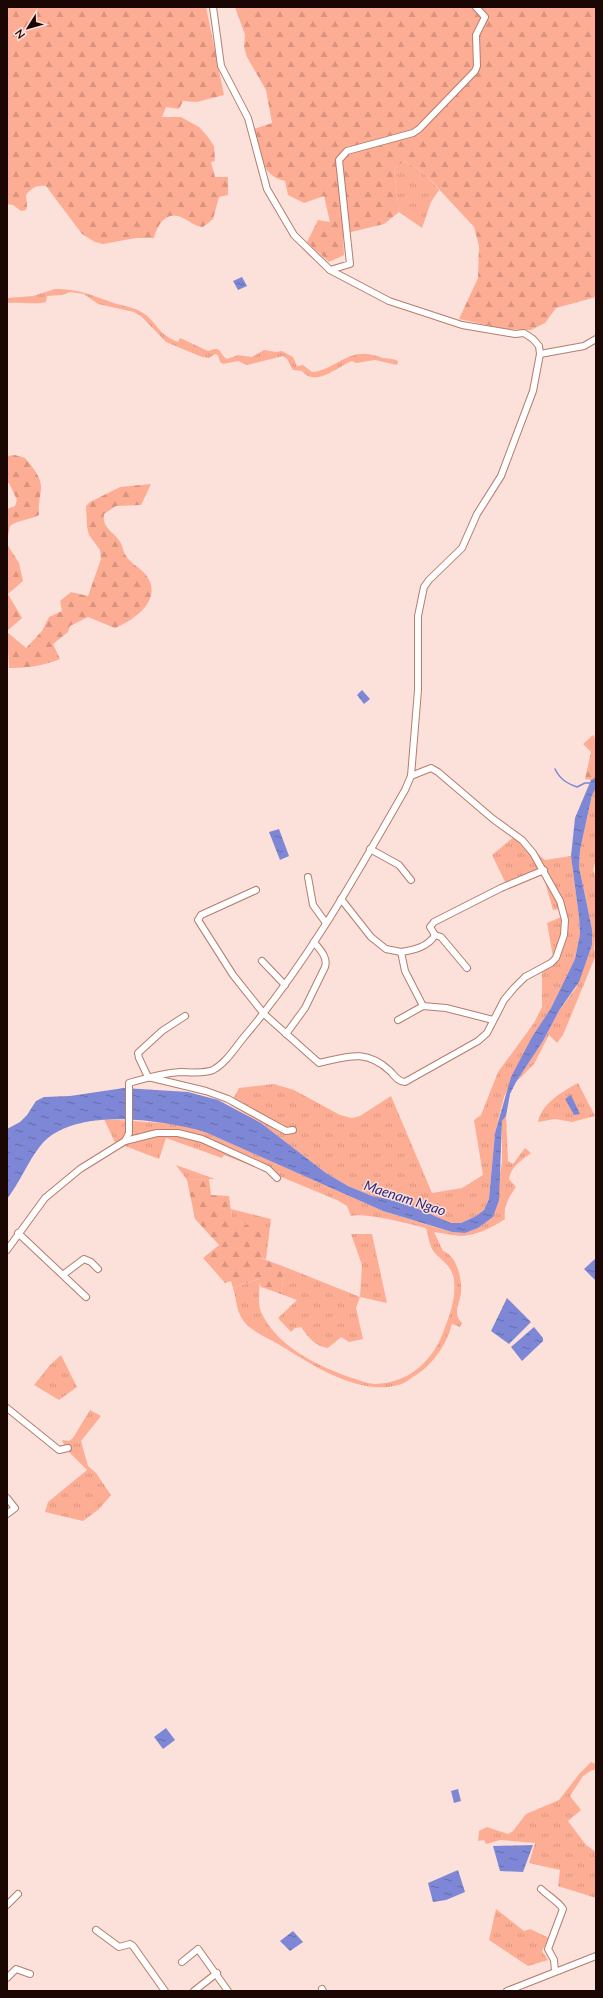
<svg xmlns="http://www.w3.org/2000/svg" width="603" height="1998" viewBox="0 0 603 1998" font-family="Lato,sans-serif">
<style>
.grass{fill:url(#grass-tufts)}
.forest{fill:url(#forest-firs)}
.water{fill:url(#water-ripples)}
.lines{fill:none;stroke-linecap:round;stroke-linejoin:round}
.stream{stroke:#7d87d5;stroke-width:1.5}
.street-casing{stroke:#b57d6c;stroke-width:8}
.street{stroke:#fff;stroke-width:6}
.labels{text-anchor:middle;stroke-width:3;stroke-linejoin:round;paint-order:stroke}
.water-label{font-size:14px;font-style:italic;fill:#2b2781;stroke:#fbe1da}
</style>
<defs>
<pattern id="grass-tufts" width="24" height="20" patternUnits="userSpaceOnUse"><rect width="24" height="20" fill="#fead95"/><path d="M3 7l-1-3M5 7V3M7 7l1-3M15 17l-1-3M17 17v-4M19 17l1-3" fill="none" stroke="#d9937f"/></pattern>
<pattern id="forest-firs" width="22" height="20" patternUnits="userSpaceOnUse"><rect width="22" height="20" fill="#fead95"/><path d="M5 1l3.5 6h-7zM16 11l3.5 6h-7z" fill="#d9937f"/></pattern>
<pattern id="water-ripples" width="26" height="14" patternUnits="userSpaceOnUse"><rect width="26" height="14" fill="#7d87d5"/><path d="M2 4q2-2 4 0t4 0M15 11q2-2 4 0t4 0" fill="none" stroke="#666cab"/></pattern>
</defs>
<rect width="100%" height="100%" fill="#fbe1da"/>
<g class="grass">
<path d="M404 161 423 172 439 190 431 202 422 228 399 212 394 169Z"/>
<path d="M55 289C78 288 96 297 117 304 128 307 137 308 146 315 160 327 158 334 178 342L180 338 208 351C223 345 218 353 227 359L238 355 252 357 264 350 276 352 282 351 293 357 297 366 303 365 312 372C330 371 343 355 361 354 369 353 376 356 383 358 389 359 392 358 398 361L397 365 375 360 356 363 352 361C338 366 316 388 302 371L293 370 287 359 283 356 247 365 238 361 223 364 220 362 218 355 215 354 209 358 202 357 166 342 141 316 134 312 98 304 84 294 70 292 62 295 47 296 46 302C36 305 19 302 7 303V298L33 296Z"/>
<path d="M596 788V860L593 870 596 877V928L594 950 596 951V955L563 1035 557 1043 549 1035 534 1064 516 1082 543 1041 560 1009 576 988 592 945V929L579 867 580 850 592 795Z"/>
<path d="M516 835 545 860 571 856 579 917 580 934 575 959 551 1008 532 1037 504 1097 495 1133 489 1199 484 1210 476 1216 461 1223H451L400 1201 372 1196 348 1186 326 1173 261 1123 230 1105 239 1088 274 1084 294 1090 340 1115 352 1118 360 1116 391 1096 432 1193 462 1188 483 1175 474 1120 481 1115 498 1072 534 1023 542 1007V964L553 957 547 923 561 917 559 909 553 910 543 875 508 888 492 855Z"/>
<path d="M578 1083 595 1116 572 1122 555 1119 538 1122C541 1104 563 1091 578 1083Z"/>
<path d="M506 1116 508 1161 513 1164 525 1148 531 1153C521 1161 511 1166 509 1179L516 1187C509 1197 503 1206 505 1219 492 1228 475 1236 459 1236 451 1235 443 1233 434 1232L443 1251C457 1256 462 1278 461 1292 460 1304 452 1313 462 1323L460 1327 452 1324C447 1343 434 1364 416 1375 411 1378 404 1384 398 1385 360 1396 314 1366 283 1347 269 1338 247 1331 240 1315 236 1307 236 1296 233 1288L259 1279C261 1291 256 1303 262 1314 279 1348 318 1366 352 1378 359 1380 368 1384 375 1384 409 1383 433 1361 444 1330 450 1314 456 1298 454 1280 452 1264 439 1260 432 1249 429 1243 428 1235 426 1228 409 1224 366 1212 351 1216L347 1206 337 1200 279 1176 276 1180 266 1171 224 1155 222 1158 166 1138 159 1159 125 1146 118 1149 104 1119 176 1124 205 1132 383 1211 431 1226 452 1232 465 1233 478 1228 493 1217 502 1162V1121Z"/>
<path d="M176 1165 215 1179 187 1180Z"/>
<path d="M231 1209 271 1219 266 1259 261 1258 262 1233 232 1218Z"/>
<path d="M351 1234H372L387 1303 360 1297 356 1308 363 1339 349 1342 341 1337 328 1348C315 1346 309 1338 301 1327L295 1328 291 1332 278 1318 297 1300 281 1294 285 1267 360 1297 362 1265Z"/>
<path d="M61 1355 77 1387 59 1400 34 1385 50 1365Z"/>
<path d="M90 1410 101 1416 81 1441 88 1466 96 1473 111 1495 99 1509 83 1521 45 1512 48 1502 87 1470 66 1449 62 1440 69 1441 73 1438Z"/>
<path d="M591 1762 596 1764V1770H592L583 1776 570 1796 581 1810 568 1821 586 1845 596 1852V1898L558 1886 560 1870 529 1863 535 1843 500 1840 486 1844 484 1840 478 1841 479 1831 487 1827 508 1834 513 1831 526 1814 559 1800 580 1773Z"/>
<path d="M496 1909 524 1931 530 1929 549 1938 542 1951 548 1960 528 1966 489 1940Z"/>
</g>
<g class="forest">
<path d="M7 7H206L224 95 197 102 183 101 179 109 166 107 162 117H181L199 127 208 137 214 146 215 161 211 162 215 177H228V195L219 197 213 219 203 227C194 226 191 222 183 218 167 209 157 225 154 238H136L103 244 95 242 82 234 46 186C36 185 32 188 26 195L27 206 26 210 21 211 13 205 7 204Z"/>
<path d="M235 7H596V297L556 308 545 323 531 330 505 329 459 319 478 278 479 246 474 227 423 172 404 161 394 169 399 212 384 224 343 234 344 255 329 262 307 242 318 220 330 222 324 196 304 203 288 195 285 181C260 176 260 151 254 129L272 123 266 90 247 57 244 47 245 35Z"/>
<path d="M15 455 25 458C32 467 42 477 41 489 40 498 38 506 39 515 29 520 18 520 10 526L7 541V509L15 506 17 500 9 483H7V456Z"/>
<path d="M151 484 141 505 116 506 104 514C102 529 114 531 120 542 123 546 123 552 126 556 131 564 141 568 146 575 164 599 135 620 115 628L88 617 70 626 68 632 53 644 60 659C43 666 27 668 9 668L7 632 26 648 42 631 49 617 62 611 60 601 71 592 88 596 101 559 100 550 89 535 87 527 86 506 90 502 120 487Z"/>
<path d="M7 544 19 563 23 581 8 594 22 618 7 631Z"/>
<path d="M593 735 596 739V777L591 780 585 779 591 752 583 744Z"/>
<path d="M209 1179 211 1195 229 1196 232 1218 263 1233 261 1258 285 1267 281 1294 261 1287 258 1279 233 1288 231 1281 225 1283 203 1258 219 1245 195 1219 187 1180Z"/>
</g>
<g class="water">
<path d="M242 277 247 286 238 290 233 281Z"/>
<path d="M362 690 370 699 364 704 357 695Z"/>
<path d="M596 777V788L592 795 580 850 579 867 592 929V945L579 982 560 1009 543 1041 516 1082 510 1094 506 1116 502 1121 499 1200 493 1217 478 1228 465 1233 452 1232 383 1211 205 1132C162 1120 74 1106 41 1145 28 1161 20 1182 7 1199V1129L20 1122 27 1115 36 1101 44 1097 70 1096 124 1088 188 1092 218 1100 261 1123 326 1173 348 1186 372 1196 400 1201 451 1223H461L476 1216 484 1210 489 1199 495 1133 511 1077 532 1037 551 1008 575 959 580 934 579 917 571 856 575 818 591 780Z"/>
<path d="M279 829 289 856 280 860 269 832Z"/>
<path d="M571 1095 580 1114 574 1115 565 1099Z"/>
<path d="M596 1258V1281L584 1269Z"/>
<path d="M507 1298 531 1322 509 1344 491 1331Z"/>
<path d="M534 1327 543 1338V1341L522 1361 511 1347Z"/>
<path d="M166 1728 175 1740 163 1749 154 1737Z"/>
<path d="M458 1789 461 1801 454 1803 451 1791Z"/>
<path d="M533 1845 523 1872 500 1871 493 1846Z"/>
<path d="M458 1870 465 1892 446 1900 433 1902 428 1883Z"/>
<path d="M293 1931 303 1942 290 1951 280 1941Z"/>
</g>
<g class="lines">
<path class="stream" d="M555 769C560 779 566 783 577 787L585 783H592"/>
<g class="street-casing">
<g id="street">
<path d="M330 270 350 264 339 160 347 151 413 133 419 129 475 71 477 66 476 35 485 17 476 7"/>
<path d="M540 354 584 346 596 339"/>
<path d="M370 849 399 865 411 880"/>
<path d="M308 877 313 905 326 923"/>
<path d="M256 890 201 915 198 920 233 975 264 1014 319 1063C347 1057 365 1048 390 1071 394 1075 398 1082 405 1082L478 1041 487 1033 504 1000 514 988 525 977 551 963 556 958 564 935 565 920 560 901 533 853 522 840 493 819 438 772 431 768 411 776"/>
<path d="M341 899 371 937 386 949 401 952"/>
<path d="M435 935 441 937 467 968"/>
<path d="M262 961 285 985"/>
<path d="M423 1006 405 971 401 952C414 950 428 947 435 935L430 927 434 922 501 888 544 870"/>
<path d="M185 1016 162 1031 138 1053 139 1058 148 1077 206 1091 228 1099 286 1131 293 1130"/>
<path d="M398 1020 423 1006 446 1008 493 1020"/>
<path d="M286 1034 305 1008 325 967C328 957 320 950 314 942"/>
<path d="M125 1141 157 1133H178L202 1139 268 1169 277 1178"/>
<path d="M18 1233 86 1297"/>
<path d="M7 1250 45 1198 80 1169 125 1141 129 1133V1083C146 1078 163 1073 180 1072 190 1072 203 1074 213 1070 226 1063 235 1048 244 1037 308 962 356 875 405 790L411 776 418 690V616L424 587 429 580 462 548 477 514 501 476 533 391 540 354 539 346 533 339 524 333 515 334 462 325 389 301 330 270 294 235 267 189 248 118 221 66 213 7"/>
<path d="M64 1274 84 1259 91 1262 98 1269"/>
<path d="M7 1408 59 1450 68 1448"/>
<path d="M7 1498 15 1508 7 1514"/>
<path d="M541 1889C547 1895 559 1902 563 1909L548 1949 554 1960 555 1971"/>
<path d="M7 1905 18 1894"/>
<path d="M96 1930 119 1947 130 1944 133 1946 165 1991"/>
<path d="M182 1962 198 1949 228 1991"/>
<path d="M7 1978 16 1969 30 1974"/>
<path d="M322 1989 323 1991"/>
<path d="M194 1991 217 1973"/>
<path d="M507 1991 596 1956"/>
</g>
</g>
<use href="#street" class="street"/>
</g>
<g class="labels">
<g class="water-label">
<text transform="translate(405 1198) rotate(18)" y="5">Maenam Ngao</text>
</g>
</g>
<rect width="603" height="1998" fill="none" stroke="#1a0703" stroke-width="16"/>
<g transform="translate(28 28) rotate(233)" stroke="#fbe1da" stroke-width="3" paint-order="stroke">
<path d="M0-3L7 15L0 10L-7 15Z" fill="#1a0703"/>
<text y="-6" font-size="11" font-weight="bold" text-anchor="middle" fill="#1a0703">N</text>
</g>
</svg>
